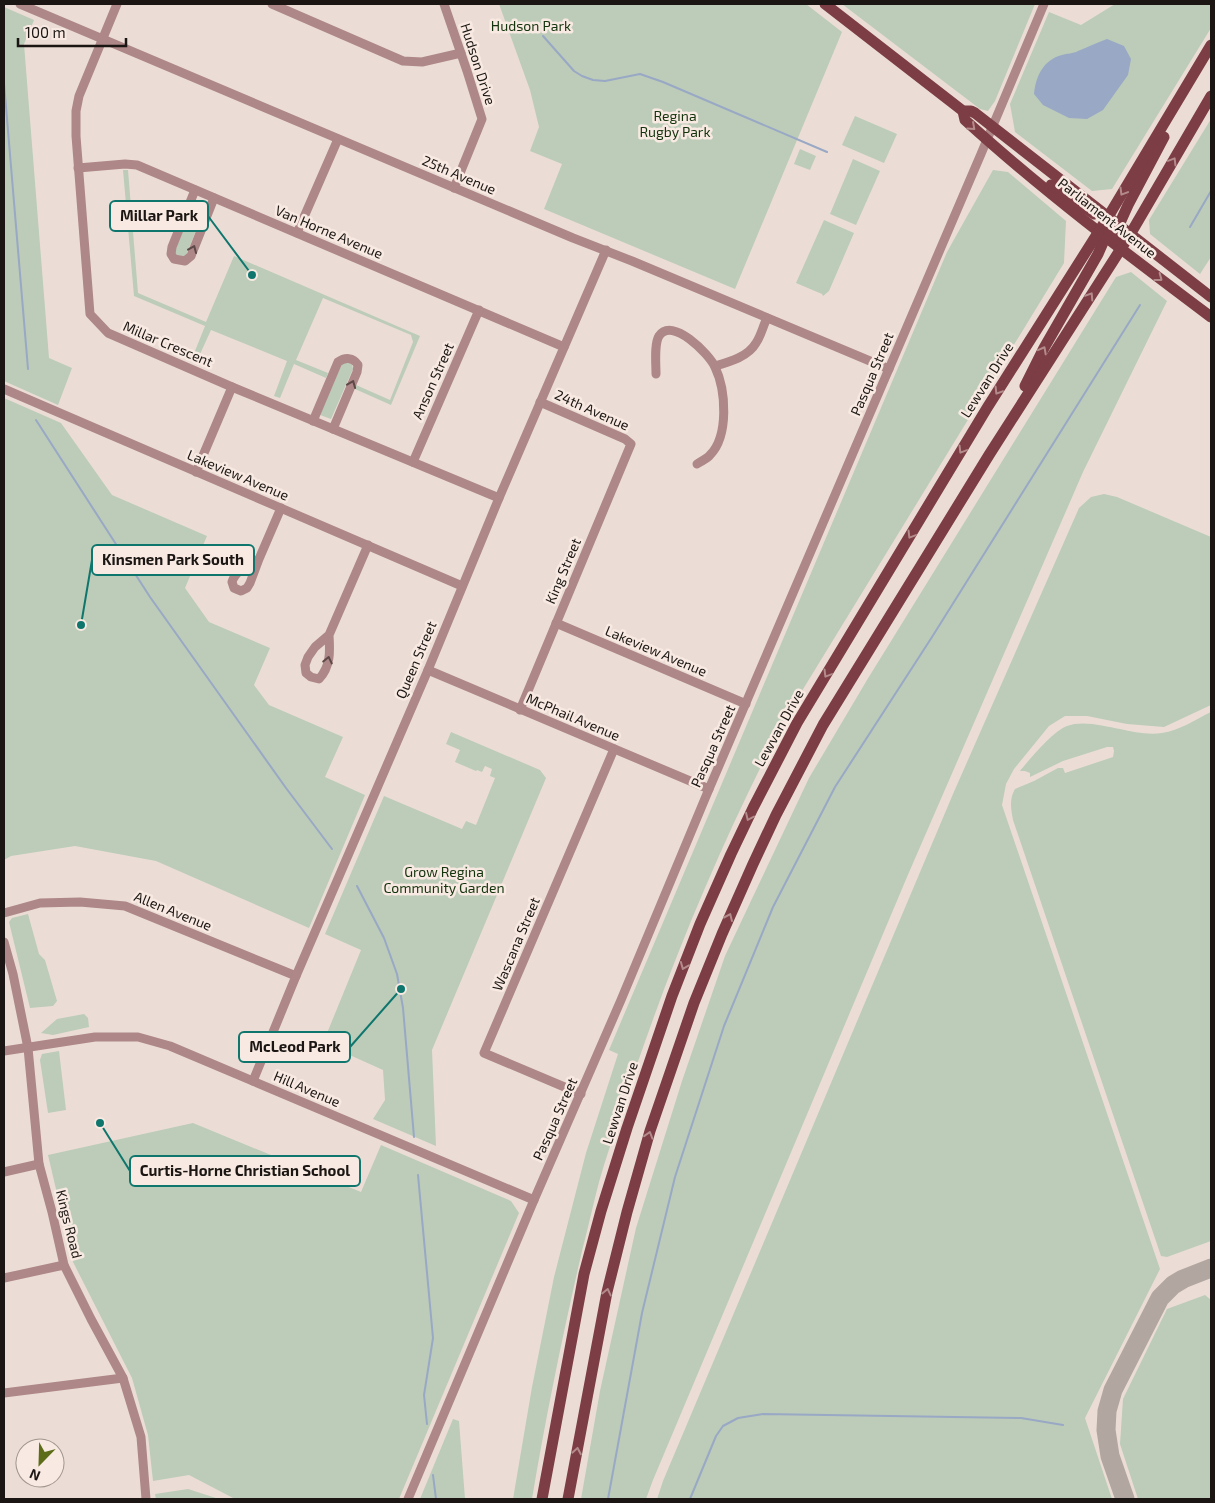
<svg xmlns="http://www.w3.org/2000/svg" width="1215" height="1503" viewBox="0 0 1215 1503" font-family="'Exo 2',sans-serif">
<style>
.green{fill:#bcccb9}
.water{fill:#99a8c5}
.lines{fill:none;stroke-linecap:round;stroke-linejoin:round}
.stream{stroke:#99a8c5;stroke-width:2}
.taxiway{stroke:#b2a6a0;stroke-width:19}
.minor{stroke:#ae8789;stroke-width:9}
.major{stroke:#7d3d44;stroke-width:11}
.oneway{stroke:#b48b8b}
.oneway2{stroke:#5d4948}
.labels{text-anchor:middle;stroke-width:5;stroke-linejoin:round;paint-order:stroke}
.park-label{font-size:14px;fill:#13330c;stroke:#f8eae2}
.street-label{font-size:14px;fill:#1b1613;stroke:#f8eae2}
.leader{fill:none;stroke:#0f766e;stroke-width:2}
.callout-dot{fill:#0f766e;stroke:#f8eae2;stroke-width:2}
.callout{fill:#f8eae2;stroke:#0f766e;stroke-width:2}
.callout-label{font-size:15px;text-anchor:middle;font-weight:bold;fill:#1b1613}
</style>
<rect width="100%" height="100%" fill="#ebddd5"/>
<g class="green">
<path d="M499 4H806L842 32 735 289 544 209 562 164 530 151 539 127 530 90Z"/>
<path d="M842 4H1035L995 101 988 111 980 109Z"/>
<path d="M1115 4H1211V28L1112 189 1092 191 1015 132 1010 104 1049 12 1081 25Z"/>
<path d="M4 7 34 20 24 44 49 358 72 368 58 405 4 381Z"/>
<path d="M855 116 897 134 884 163 842 145Z"/>
<path d="M1211 119V257L1200 274 1150 234 1149 220Z"/>
<path d="M800 149 816 156 810 170 794 164Z"/>
<path d="M853 159 880 171 856 225 830 214Z"/>
<path d="M123 170H128L138 293 206 322 234 256 420 336 391 405 355 389 356 385 390 400 413 342 411 335 323 298 296 360 328 373 326 378 294 364 280 398 274 396 287 361 211 330 196 363 191 361 205 326 134 296Z"/>
<path d="M993 170 1008 172 1066 221 1064 263 786 717C721 842 666 973 623 1107 615 1132 606 1157 599 1182 593 1205 588 1228 582 1251 563 1333 546 1416 532 1499H513L532 1387 554 1277 586 1153 618 1054 609 1050 947 252Z"/>
<path d="M199 201 204 204 205 208 185 258 180 259 174 253 195 203Z"/>
<path d="M824 220 854 233 829 291 823 296 822 294 796 283Z"/>
<path d="M1131 272 1167 301 1083 472 907 877 653 1480 646 1499H581L600 1391 636 1228 682 1081 725 956 809 778 867 680 1116 277Z"/>
<path d="M347 362 352 364 353 369 331 419 320 415 342 364Z"/>
<path d="M4 398 61 423 112 495 207 536 185 588 209 622 270 648 254 685 269 705 343 737 325 777 365 795 309 928 156 861 75 846 11 856 4 860Z"/>
<path d="M1104 494 1117 497 1211 537V705L1164 727 1127 724 1087 716H1065L1049 726 1014 769 1006 784 1002 805 1160 1269 1085 1418 1112 1499H657L663 1481 953 794 1079 508 1091 497Z"/>
<path d="M1211 712V1241L1167 1257 1161 1256 1013 820C1011 809 1009 799 1015 789L1034 781 1058 768H1063L1065 773 1113 757 1114 751 1113 747H1107L1063 761 1030 777V773L1025 771H1020C1029 760 1053 731 1067 726 1082 720 1104 726 1120 729 1133 732 1148 735 1162 733 1179 731 1196 719 1211 712Z"/>
<path d="M451 732 540 770 546 778 432 1050 436 1146 373 1119 385 1100 383 1070 323 1043 361 950 325 934 384 796 462 829 466 821 476 825 495 778 490 776 492 769 485 766 482 772 477 770 476 771 455 762 460 750 446 744Z"/>
<path d="M28 914 39 954 45 960 57 1001 53 1006 30 1008 9 922 12 918Z"/>
<path d="M84 1014 88 1018 89 1027 53 1035 41 1033 57 1019Z"/>
<path d="M59 1051 66 1110 48 1113 40 1060 42 1054Z"/>
<path d="M193 1123 361 1192 381 1145 511 1201 519 1213 399 1499H235L189 1475 153 1481 148 1435 132 1378 73 1262 48 1155Z"/>
<path d="M1205 1295 1211 1300V1499H1138L1120 1444 1123 1399 1167 1309Z"/>
<path d="M453 1419 459 1421 465 1499H420Z"/>
<path d="M188 1489 219 1499H156L155 1494Z"/>
</g>
<path class="water" d="M1107 39 1124 46 1131 59 1128 75 1103 110 1087 119 1069 118 1043 105 1034 94C1036 76 1043 60 1062 55 1067 53 1073 54 1078 51 1088 47 1096 43 1107 39Z"/>
<g class="lines">
<g class="stream">
<path d="M543 36 574 71 582 76 593 80 605 81 640 74 663 82 827 152"/>
<path d="M4 83 28 369"/>
<path d="M1190 227 1211 191"/>
<path d="M36 420 150 597 286 788 332 849"/>
<path d="M357 886 384 938 397 974 403 1008 414 1137"/>
<path d="M418 1175 433 1338 424 1395 427 1424"/>
<path d="M433 1475 436 1499"/>
<path d="M608 1499 642 1313 675 1177 724 1026 773 907 835 787 932 637 1140 305"/>
<path d="M690 1499 716 1436 723 1426 738 1418 763 1414 1021 1418 1063 1425"/>
</g>
<path class="taxiway" d="M1125 1499 1110 1456 1106 1430 1107 1411 1113 1390 1160 1298 1173 1285 1183 1279 1211 1268"/>
<g class="minor">
<path d="M20 4 573 238 632 261 889 369"/>
<path d="M117 4 79 96 76 111V136L90 314 108 333 232 387 499 498"/>
<path d="M272 4 403 61 422 62 461 53"/>
<path d="M444 4 467 71 482 119 454 188"/>
<path d="M78 168 125 164 137 165 564 347"/>
<path d="M195 190 172 247 171 254 174 259 185 261 191 256 214 198"/>
<path d="M297 233 338 139"/>
<path d="M715 366C729 362 748 357 756 343 761 336 763 326 767 318"/>
<path d="M656 374C656 364 654 344 659 336 672 316 709 354 715 367 726 390 729 436 710 455 707 459 701 461 697 464"/>
<path d="M4 389 462 586"/>
<path d="M313 421 338 362C345 357 353 357 358 365L357 372 333 429"/>
<path d="M413 462 479 310"/>
<path d="M196 472 232 387"/>
<path d="M259 559C248 565 236 570 232 582L234 588 241 591 247 588 250 583 259 559 281 508"/>
<path d="M556 623 746 704"/>
<path d="M329 635C330 651 331 666 319 679L311 677 306 673 305 665 308 657 315 647 329 635 368 545"/>
<path d="M428 670 709 789"/>
<path d="M520 710 631 444 625 439 540 402"/>
<path d="M4 913 40 903 80 902 125 906 296 976"/>
<path d="M4 942 13 974 28 1048 39 1164 52 1212 64 1265 91 1319 123 1378 141 1437 146 1499"/>
<path d="M4 1051 95 1037H138L170 1046 534 1200"/>
<path d="M253 1081 296 976 428 670 499 498 606 250"/>
<path d="M581 1094 484 1053 614 749"/>
<path d="M4 1172 39 1164"/>
<path d="M4 1278 64 1265"/>
<path d="M4 1393 123 1378"/>
<path d="M408 1499 534 1200 621 1000 709 789 981 154 1044 4"/>
</g>
<g class="major">
<path d="M825 4 963 111H971L975 113 1211 297"/>
<path d="M963 111 965 120C1043 191 1127 254 1211 317"/>
<path d="M1051 185 1094 214"/>
<path d="M1120 249 1117 239V233L1119 225 1128 205 1164 137"/>
<path d="M1025 386 1044 348 1098 254 1108 231"/>
<path d="M542 1499 584 1274 601 1211 627 1128 672 996 700 924 731 854 753 808 797 723 987 408 1108 217 1211 45"/>
<path d="M568 1499 607 1292 627 1212 650 1131 694 1003 722 934 753 864 776 815 823 725 989 455 1131 233 1211 96"/>
</g>
</g>
<defs><path id="oneway-chevron" d="M-2-3.5L2.5 0L-2 3.5" fill="none" stroke-width="1.6" stroke-linecap="round" stroke-linejoin="round" transform="scale(1.25)"/></defs>
<g class="oneway">
<use href="#oneway-chevron" transform="translate(972 127) rotate(42)"/>
<use href="#oneway-chevron" transform="translate(1173 161) rotate(-59)"/>
<use href="#oneway-chevron" transform="translate(1123 192) rotate(121)"/>
<use href="#oneway-chevron" transform="translate(1159 278) rotate(37)"/>
<use href="#oneway-chevron" transform="translate(1090 296) rotate(-57)"/>
<use href="#oneway-chevron" transform="translate(1043 350) rotate(-62)"/>
<use href="#oneway-chevron" transform="translate(998 391) rotate(122)"/>
<use href="#oneway-chevron" transform="translate(962 450) rotate(121)"/>
<use href="#oneway-chevron" transform="translate(911 535) rotate(121)"/>
<use href="#oneway-chevron" transform="translate(827 674) rotate(121)"/>
<use href="#oneway-chevron" transform="translate(749 817) rotate(115)"/>
<use href="#oneway-chevron" transform="translate(729 917) rotate(-66)"/>
<use href="#oneway-chevron" transform="translate(684 966) rotate(112)"/>
<use href="#oneway-chevron" transform="translate(649 1135) rotate(-73)"/>
<use href="#oneway-chevron" transform="translate(607 1292) rotate(-77)"/>
<use href="#oneway-chevron" transform="translate(577 1451) rotate(-80)"/>
</g>
<g class="oneway2">
<use href="#oneway-chevron" transform="translate(193 249) rotate(-67)"/>
<use href="#oneway-chevron" transform="translate(352 384) rotate(-68)"/>
<use href="#oneway-chevron" transform="translate(328 660) rotate(-78)"/>
</g>
<g class="labels">
<g class="park-label">
<text x="531" y="31">Hudson Park</text>
<text x="675" y="121">Regina<tspan x="675" dy="16">Rugby Park</tspan></text>
<text x="444" y="877">Grow Regina<tspan x="444" dy="16">Community Garden</tspan></text>
</g>
<g class="street-label">
<text transform="translate(478 64) rotate(72)" y="5">Hudson Drive</text>
<text transform="translate(459 175) rotate(23)" y="5">25th Avenue</text>
<text transform="translate(1107 218) rotate(38)" y="5">Parliament Avenue</text>
<text transform="translate(329 232) rotate(23)" y="5">Van Horne Avenue</text>
<text transform="translate(168 344) rotate(23)" y="5">Millar Crescent</text>
<text transform="translate(872 374) rotate(-67)" y="5">Pasqua Street</text>
<text transform="translate(987 380) rotate(-58)" y="5">Lewvan Drive</text>
<text transform="translate(433 381) rotate(-66)" y="5">Anson Street</text>
<text transform="translate(592 410) rotate(24)" y="5">24th Avenue</text>
<text transform="translate(238 475) rotate(23)" y="5">Lakeview Avenue</text>
<text transform="translate(563 571) rotate(-67)" y="5">King Street</text>
<text transform="translate(656 651) rotate(23)" y="5">Lakeview Avenue</text>
<text transform="translate(416 660) rotate(-67)" y="5">Queen Street</text>
<text transform="translate(573 717) rotate(23)" y="5">McPhail Avenue</text>
<text transform="translate(779 728) rotate(-61)" y="5">Lewvan Drive</text>
<text transform="translate(713 746) rotate(-66)" y="5">Pasqua Street</text>
<text transform="translate(173 911) rotate(22)" y="5">Allen Avenue</text>
<text transform="translate(516 944) rotate(-67)" y="5">Wascana Street</text>
<text transform="translate(307 1089) rotate(23)" y="5">Hill Avenue</text>
<text transform="translate(620 1103) rotate(-72)" y="5">Lewvan Drive</text>
<text transform="translate(555 1119) rotate(-66)" y="5">Pasqua Street</text>
<text transform="translate(69 1224) rotate(76)" y="5">Kings Road</text>
</g>
</g>
<path class="leader" d="M252 275L208 216M81 625L92 560M401 989L350 1047M100 1123L130 1171"/>
<g class="callout-dot">
<circle cx="252" cy="275" r="5"/>
<circle cx="81" cy="625" r="5"/>
<circle cx="401" cy="989" r="5"/>
<circle cx="100" cy="1123" r="5"/>
</g>
<g class="callout">
<rect x="110" y="201" width="98" height="30" rx="5"/>
<rect x="92" y="545" width="162" height="30" rx="5"/>
<rect x="239" y="1032" width="111" height="30" rx="5"/>
<rect x="130" y="1156" width="230" height="30" rx="5"/>
</g>
<g class="callout-label">
<text x="159" y="221">Millar Park</text>
<text x="173" y="565">Kinsmen Park South</text>
<text x="295" y="1052">McLeod Park</text>
<text x="245" y="1176">Curtis-Horne Christian School</text>
</g>
<rect width="1215" height="1503" fill="none" stroke="#1b1613" stroke-width="10"/>
<g transform="translate(40 1463) rotate(203)"><circle r="24" fill="#f8eae2" stroke="#a0958f"/>
<path d="M0-4L9 19L0 12L-9 19Z" fill="#5c6c18"/>
<text y="-8" font-size="14" font-weight="bold" text-anchor="middle" fill="#1b1613">N</text>
</g>
<path d="M18 38v8h108v-8" fill="none" stroke="#1b1613" stroke-width="2.5"/>
<text x="25" y="38" font-size="15" fill="#1b1613" stroke="#f8eae2" stroke-width="4" paint-order="stroke">100 m</text>
</svg>
